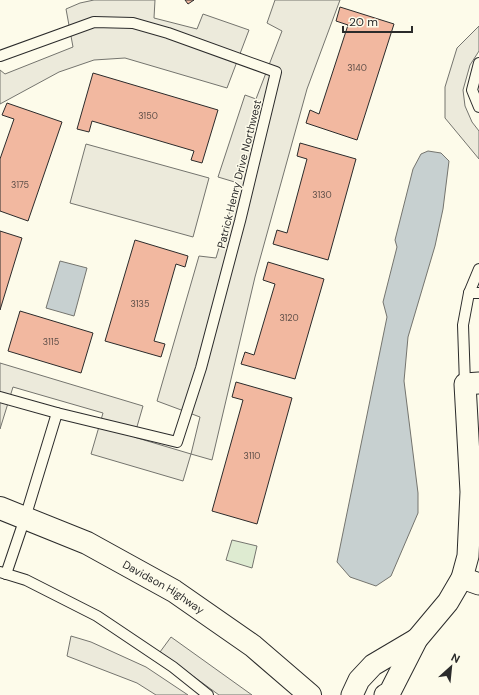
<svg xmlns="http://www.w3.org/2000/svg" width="479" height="695" viewBox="0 0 479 695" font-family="'DM Sans',sans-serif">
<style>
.green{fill:#deebd1;stroke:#74746e}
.parking{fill:#eceadb;stroke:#74746e}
.water{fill:#c7d0d0;stroke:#74746e}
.building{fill:#f2b8a0;stroke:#2b2b2b}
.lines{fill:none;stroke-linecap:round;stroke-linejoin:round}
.lane-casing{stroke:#2b2b2b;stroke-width:12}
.street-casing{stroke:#2b2b2b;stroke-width:23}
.primary-casing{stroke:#2b2b2b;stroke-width:24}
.lane{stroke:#fdfbea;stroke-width:10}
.street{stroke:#fdfbea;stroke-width:21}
.primary{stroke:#fdfbea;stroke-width:22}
.labels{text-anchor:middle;stroke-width:3;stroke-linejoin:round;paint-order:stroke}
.number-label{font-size:9px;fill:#5d4e48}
.street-label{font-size:11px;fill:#2b2b2b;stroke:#fdfbea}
</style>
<rect width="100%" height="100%" fill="#fdfbea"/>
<path class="green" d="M232 540 257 546 252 568 226 560Z"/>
<g class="parking">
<path d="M94 0H155L154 18 197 29 203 14 249 30 227 88 125 58 94 60 59 72 0 104V70L5 74 73 47 66 9 80 3Z"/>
<path d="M275 0H340L307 89 255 277 212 460 191 454 183 481 91 454 103 413 13 387 0 429V363L143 406 134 437 191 454 200 417 157 401 199 256 216 258 238 183 218 177 245 95 256 99 282 31 267 23Z"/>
<path d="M479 26V51L470 65 463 90 465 106 472 122 479 131V159L445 118V87L457 48Z"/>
<path d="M86 144 209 178 193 237 70 203Z"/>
<path d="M71 636 91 642 146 667 188 695H156L137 683 67 656Z"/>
<path d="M171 637 252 695H219L160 652Z"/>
</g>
<g class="water">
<path d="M428 151 441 153 449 161 443 209 435 246 408 337 404 381 418 493V513L391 576 376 586 350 577 337 562 387 317 383 302 397 247 395 240 413 169 421 154Z"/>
<path d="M60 261 87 268 74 316 46 308Z"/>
</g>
<g class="building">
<path d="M185 0H194L188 4Z"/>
<path d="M340 7 394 24 357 140 306 123 310 110 319 114 348 25 336 21Z"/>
<path d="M93 73 218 110 202 163 191 160 194 151 92 121 89 132 77 129Z"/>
<path d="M7 103 62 122 28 221 0 211V159L14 119 2 115Z"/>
<path d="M300 143 356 159 328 260 273 244 277 230 287 233 307 159 297 156Z"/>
<path d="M0 231 22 238 0 310Z"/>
<path d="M135 240 188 256 185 267 176 264 154 341 165 344 161 357 105 341Z"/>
<path d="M268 262 324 279 295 379 241 364 245 352 254 355 275 284 263 280Z"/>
<path d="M20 311 93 333 81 373 8 351Z"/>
<path d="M236 382 292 398 257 524 212 511 243 400 232 397Z"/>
</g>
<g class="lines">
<g class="lane-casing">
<g id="lane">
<path d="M0 56 94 22 133 23 168 33 276 72 240 221 201 368 177 442 57 413 0 397"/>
<path d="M479 63 472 90 479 107"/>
<path d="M469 293 479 269"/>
<path d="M465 384 463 325 469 293H479"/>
<path d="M0 572 26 580 97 616 173 667 208 695"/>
<path d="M6 574 25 518 57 413"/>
</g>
</g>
<g class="street-casing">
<g id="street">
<path d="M462 578 479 584"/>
<path d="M352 695 359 680 373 665 417 639"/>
<path d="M385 695 390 692 417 639 448 602 462 578 468 556 471 492 465 384 479 383"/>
</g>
</g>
<g class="primary-casing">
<g id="primary">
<path id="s1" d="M0 508 87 543 174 591 253 646 310 695"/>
</g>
</g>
<use href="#lane" class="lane"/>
<use href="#street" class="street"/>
<use href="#primary" class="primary"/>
</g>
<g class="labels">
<g class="number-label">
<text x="357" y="71">3140</text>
<text x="148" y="119">3150</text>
<text x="20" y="188">3175</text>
<text x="322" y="198">3130</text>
<text x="140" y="307">3135</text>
<text x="289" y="321">3120</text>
<text x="51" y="345">3115</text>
<text x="252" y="459">3110</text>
</g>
<g class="street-label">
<text transform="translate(239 174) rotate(-76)" y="4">Patrick Henry Drive Northwest</text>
<text dy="4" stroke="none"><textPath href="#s1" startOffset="182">Davidson Highway</textPath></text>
</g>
</g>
<g transform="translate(451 667) rotate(27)" stroke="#fdfbea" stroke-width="3" paint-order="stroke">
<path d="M0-3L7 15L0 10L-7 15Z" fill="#2b2b2b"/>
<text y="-6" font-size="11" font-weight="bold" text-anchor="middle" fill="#2b2b2b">N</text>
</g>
<path d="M343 26v6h69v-6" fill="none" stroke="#2b2b2b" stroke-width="2"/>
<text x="349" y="26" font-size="12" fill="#2b2b2b" stroke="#fdfbea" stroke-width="3" paint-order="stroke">20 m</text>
</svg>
